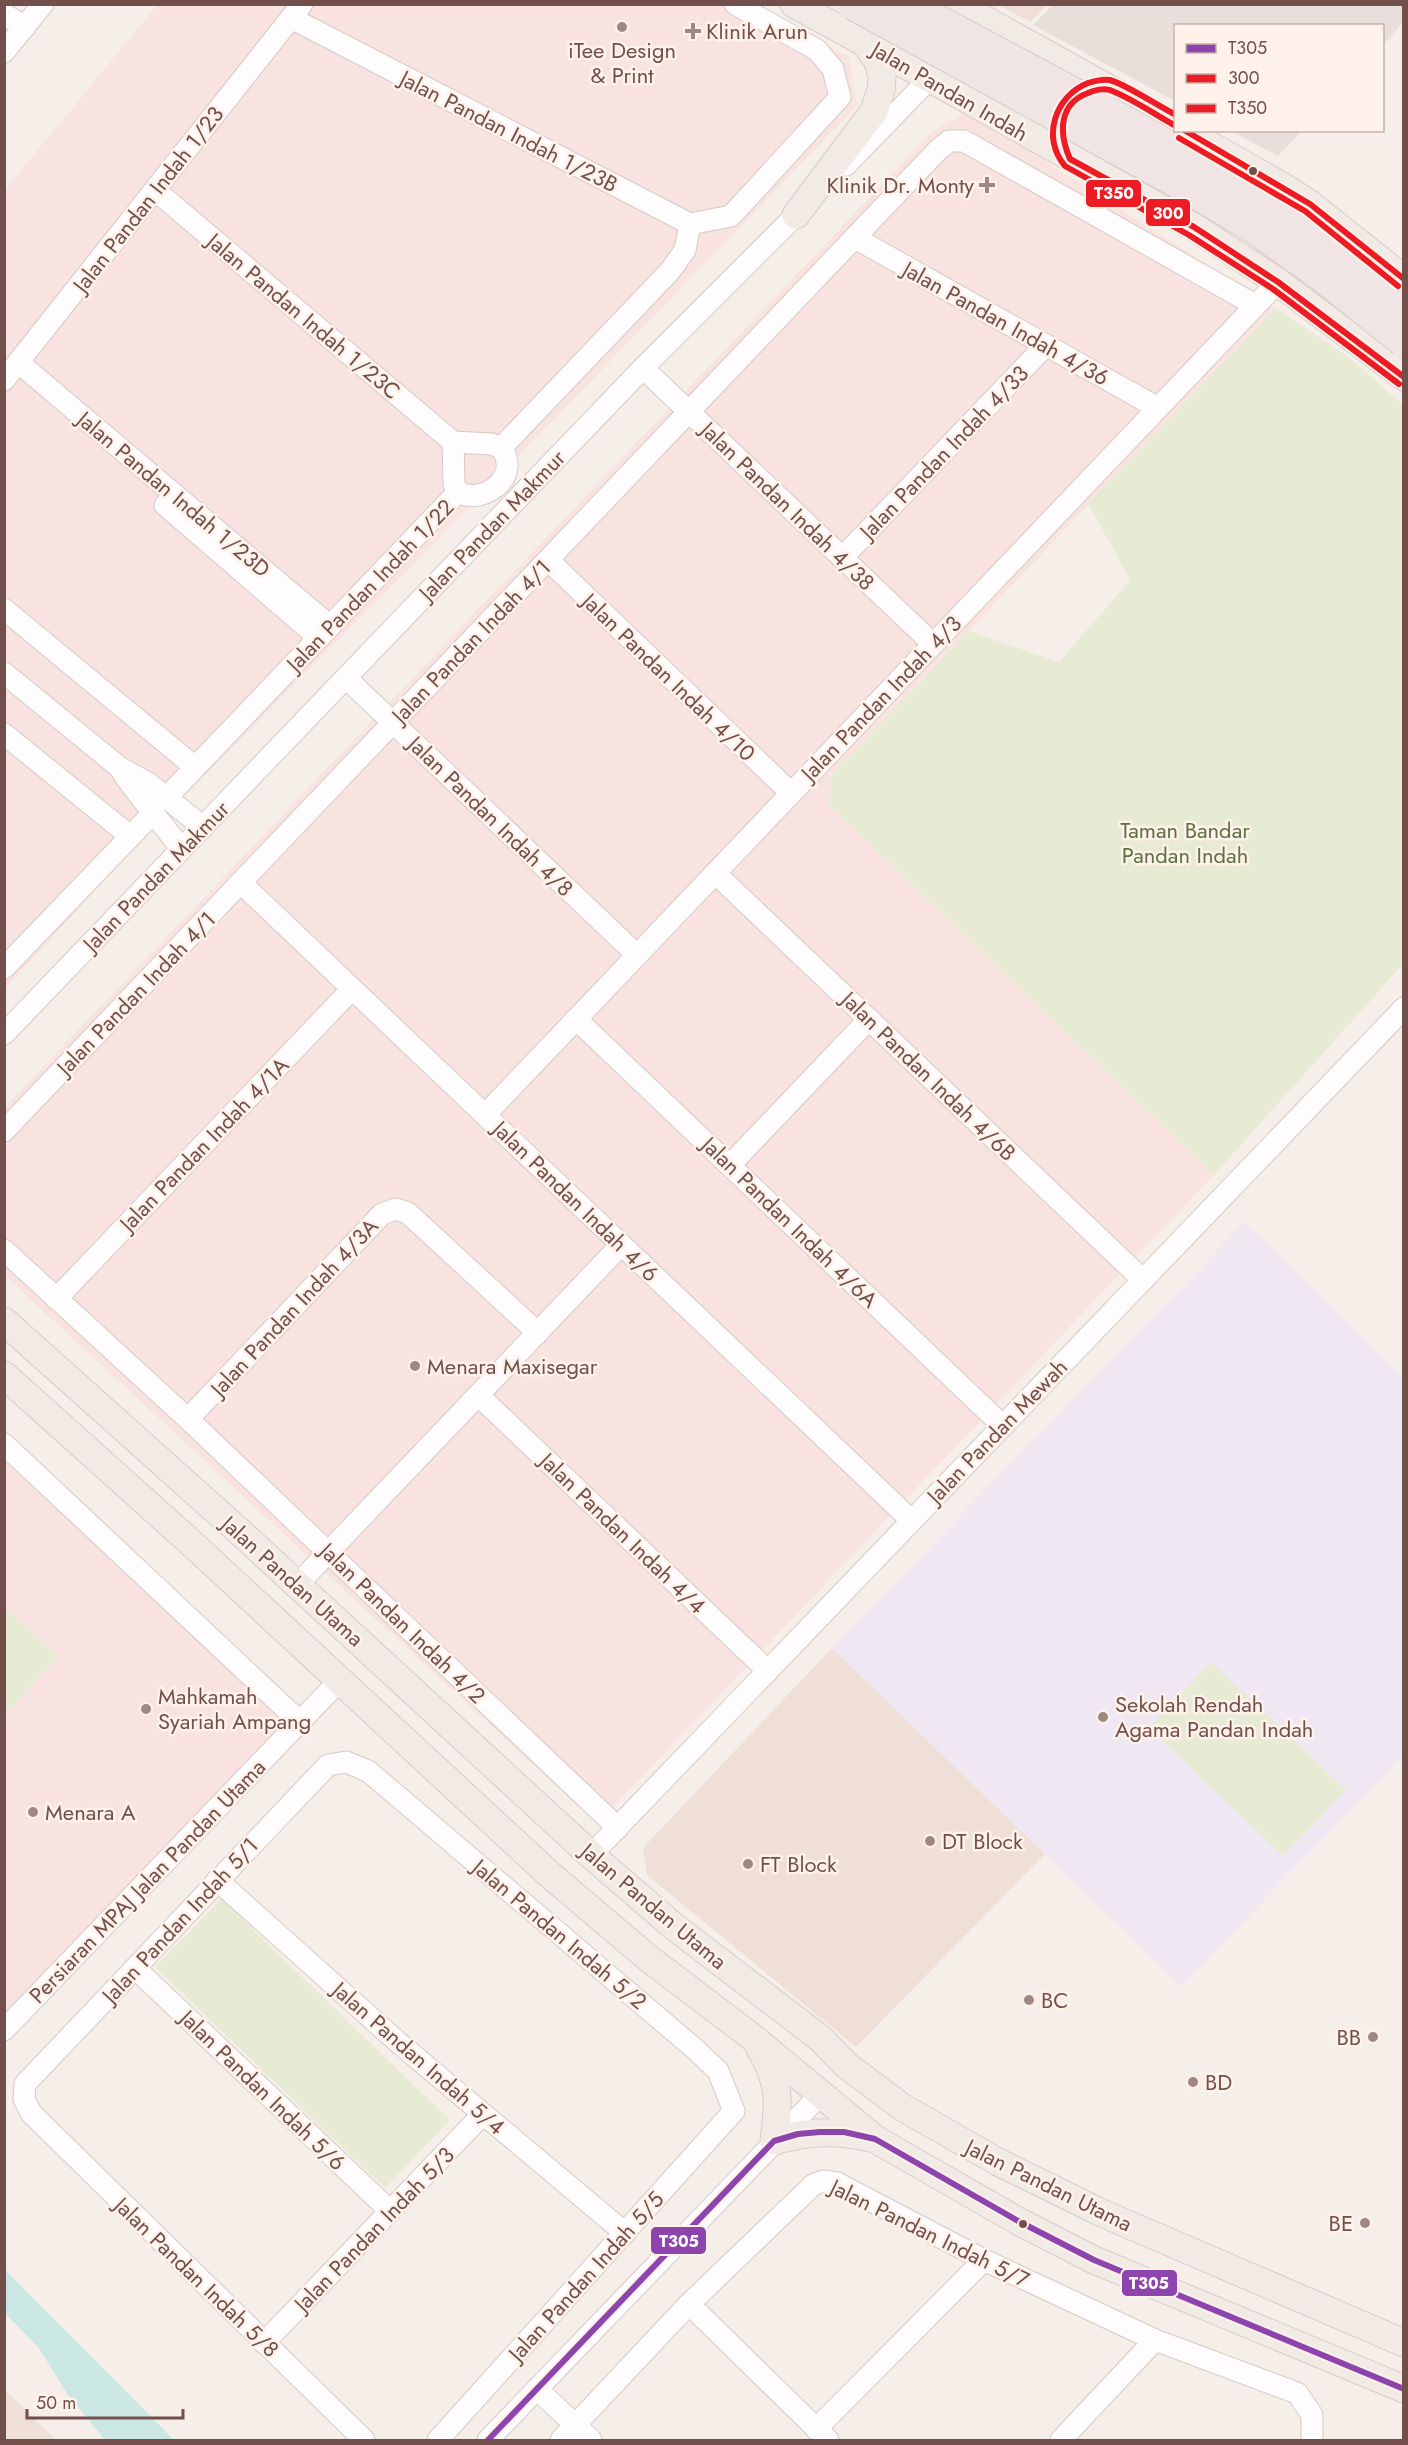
<svg xmlns="http://www.w3.org/2000/svg" width="1408" height="2445" viewBox="0 0 1408 2445" font-family="Jost,sans-serif">
<style>
.residential{fill:#efdfd7}
.commercial{fill:#f9e3e0}
.industrial{fill:#e8deda}
.education{fill:#efe7f1}
.green{fill:#e7ebd4}
.water{fill:#cbe7e3}
.lines{fill:none;stroke-linecap:round;stroke-linejoin:round}
.minor-casing{stroke:#d4cac6;stroke-width:23}
.major-casing{stroke:#d8cbc9;stroke-width:29}
.minor{stroke:#fefcfc;stroke-width:21}
.major{stroke:#f2eae5;stroke-width:27}
.highway-bridge-casing{stroke:#d8cbc9;stroke-width:34;stroke-linecap:butt}
.highway-bridge{stroke:#f0e5e4;stroke-width:32}
.bus-1-casing{stroke:#fef2ea;stroke-width:10}
.bus-2-casing{stroke:#fef2ea;stroke-width:10}
.bus-3-casing{stroke:#fef2ea;stroke-width:10}
.bus-1{stroke:#8e44ad;stroke-width:6}
.bus-2{stroke:#ed1b24;stroke-width:6}
.bus-3{stroke:#ed1b24;stroke-width:6}
.poi-dot{fill:#a18782;stroke:#fef2ea;stroke-width:2}
.bus-dot{fill:#734f4b;stroke:#fef2ea;stroke-width:2}
.labels{text-anchor:middle;stroke-width:5;stroke-linejoin:round;paint-order:stroke}
.poi-label{font-size:22px;fill:#734f4b;stroke:#fef2ea;text-anchor:start}
.street-label{font-size:22px;fill:#734f4b;stroke:#fef2ea}
.park-label{font-size:22px;fill:#5b7341;stroke:#fef2ea}
.line-badge{stroke:#fef2ea;stroke-width:2}
.badge-label{font-size:16px;text-anchor:middle;font-weight:bold;fill:#fff}
</style>
<rect width="100%" height="100%" fill="#f6eee9"/>
<g class="residential">
<path d="M998 5H1047L1030 22Z"/>
<path d="M832 1648 1045 1854 856 2047 647 1875 643 1848Z"/>
<path d="M4 2390H5L56 2440H5Z"/>
</g>
<g class="commercial">
<path d="M157 5H754L849 57 857 106 448 529 141 840 5 989V190Z"/>
<path d="M967 111 1275 308 831 776 829 804 1214 1175 597 1824 5 1276 4 1108 931 133Z"/>
<path d="M4 1455 288 1722 4 2020Z"/>
</g>
<g class="industrial">
<path d="M1054 4 1403 5V22L1383 45 1382 26H1176L1175 101 1033 25Z"/>
<path d="M1231 131H1302L1278 156Z"/>
</g>
<path class="education" d="M1245 1222 1403 1376V1756L1181 1986 832 1648Z"/>
<g class="green">
<path d="M1275 308 1351 359 1403 405V964L1214 1175 829 805 831 776 968 631 1059 662 1130 580 1088 503Z"/>
<path d="M4 1607 58 1656 5 1715H4Z"/>
<path d="M1211 1662 1346 1790 1283 1856 1149 1728Z"/>
<path d="M221 1899 450 2120 385 2188 155 1967Z"/>
</g>
<path class="water" d="M4 2269 174 2440H105L66 2392 39 2348 5 2313Z"/>
<g class="lines">
<g class="minor-casing">
<g id="minor">
<path d="M4 14 25 27"/>
<path d="M291 18 690 224 731 216 840 97 833 69 817 50 735 4"/>
<path d="M4 52 43 4"/>
<path d="M846 165 939 69"/>
<path d="M155 190 453 442 492 444 501 448"/>
<path d="M855 238 1158 408"/>
<path d="M18 362 330 626"/>
<path d="M643 368 933 644"/>
<path d="M4 380 302 4"/>
<path d="M453 442 454 484 458 492"/>
<path d="M501 448 670 271 685 250 690 224"/>
<path d="M458 492C485 506 522 475 501 448"/>
<path d="M165 505 319 638"/>
<path d="M842 558 1046 345"/>
<path d="M548 560 791 793"/>
<path d="M4 609 195 767"/>
<path d="M4 673 119 767 148 783 203 827"/>
<path d="M346 678 637 955"/>
<path d="M4 734 130 836"/>
<path d="M121 770C139 798 162 822 181 849"/>
<path d="M166 798 458 492"/>
<path d="M715 873 1143 1280"/>
<path d="M241 883 911 1520"/>
<path d="M4 968 154 812"/>
<path d="M576 1019 1003 1426"/>
<path d="M4 1034 643 368 807 204"/>
<path d="M485 1115 1278 282"/>
<path d="M4 1131 938 150 949 141H964L1255 305"/>
<path d="M730 1165 869 1019"/>
<path d="M4 1250 188 1419 382 1214 396 1209 408 1213 538 1333"/>
<path d="M56 1299 352 989"/>
<path d="M478 1395 768 1671"/>
<path d="M188 1419 618 1828"/>
<path d="M4 1444 300 1722"/>
<path d="M297 1585 621 1245"/>
<path d="M591 1855 1404 1008"/>
<path d="M217 1880 400 2044 625 2233"/>
<path d="M135 1968 390 2211"/>
<path d="M4 2030 340 1680"/>
<path d="M689 2304 828 2440"/>
<path d="M264 2343 483 2114"/>
<path d="M537 2389 591 2440"/>
<path d="M816 2429 984 2260"/>
<path d="M364 2440 31 2113 24 2099 25 2084 328 1765 346 1762 368 1771 695 2049 718 2071 734 2111 438 2440"/>
<path d="M488 2440 821 2094"/>
<path d="M561 2440 689 2304 813 2185 823 2181 837 2183 984 2260 1155 2340 1297 2393 1312 2415V2440"/>
<path d="M1061 2440 1155 2340"/>
</g>
</g>
<g class="major-casing">
<g id="major">
<path d="M794 4 931 79 1194 227 1278 282 1404 377"/>
<path d="M957 4 1176 126"/>
<path d="M1183 130 1282 186 1310 204 1404 279"/>
<path d="M796 215 874 111 881 90 882 78 879 63 864 42"/>
<path d="M4 1321 241 1533 591 1855 672 1925 821 2039 846 2065 902 2107 998 2162 1104 2214 1404 2343"/>
<path d="M4 1375 189 1541 549 1874 648 1958 752 2037 875 2139 1018 2221 1094 2260 1404 2389"/>
<path d="M760 2049C781 2082 779 2105 774 2141 809 2131 835 2130 871 2138"/>
</g>
</g>
<use href="#minor" class="minor"/>
<use href="#major" class="major"/>
<g class="highway-bridge-casing">
<g id="highway-bridge">
<path d="M854 4 1189 188 1254 227 1323 276 1404 341"/>
<path d="M906 4C1074 96 1258 183 1404 308"/>
</g>
</g>
<use href="#highway-bridge" class="highway-bridge"/>
<g class="bus-1-casing">
<path id="bus-1" d="M488 2440 774 2141 798 2134 820 2132H844L875 2139 1018 2221 1094 2260 1404 2389"/>
</g>
<g class="bus-2-casing">
<g id="bus-2">
<path d="M1176 126C1154 114 1133 99 1110 90 1104 88 1094 90 1088 93 1058 104 1059 134 1070 159L1194 227 1278 282 1404 377"/>
<path d="M1184 130 1310 204 1404 279"/>
</g>
</g>
<g class="bus-3-casing">
<g id="bus-3">
<path d="M1176 115C1160 107 1125 84 1110 80 1104 79 1094 81 1088 83 1055 96 1041 138 1065 166L1189 235 1273 289 1399 384"/>
<path d="M1179 138 1305 211 1398 286"/>
</g>
</g>
<use href="#bus-1" class="bus-1"/>
<use href="#bus-2" class="bus-2"/>
<use href="#bus-3" class="bus-3"/>
</g>
<g class="poi-dot">
<circle cx="622" cy="27" r="6"/>
<path d="M690 22h6v6h6v6h-6v6h-6v-6h-6v-6h6z"/>
<path d="M984 176h6v6h6v6h-6v6h-6v-6h-6v-6h6z"/>
<circle cx="415" cy="1366" r="6"/>
<circle cx="146" cy="1709" r="6"/>
<circle cx="1103" cy="1717" r="6"/>
<circle cx="33" cy="1812" r="6"/>
<circle cx="930" cy="1841" r="6"/>
<circle cx="748" cy="1864" r="6"/>
<circle cx="1029" cy="2000" r="6"/>
<circle cx="1373" cy="2037" r="6"/>
<circle cx="1193" cy="2082" r="6"/>
<circle cx="1365" cy="2223" r="6"/>
</g>
<g class="bus-dot">
<circle cx="1253" cy="171" r="5"/>
<circle cx="1023" cy="2224" r="5"/>
</g>
<g class="labels">
<g class="poi-label">
<text x="706" y="39">Klinik Arun</text>
<text x="622" y="58" text-anchor="middle">iTee Design<tspan x="622" dy="25">&amp; Print</tspan></text>
<text x="974" y="193" text-anchor="end">Klinik Dr. Monty</text>
<text x="427" y="1374">Menara Maxisegar</text>
<text x="158" y="1704">Mahkamah<tspan x="158" dy="25">Syariah Ampang</tspan></text>
<text x="1115" y="1712">Sekolah Rendah<tspan x="1115" dy="25">Agama Pandan Indah</tspan></text>
<text x="45" y="1820">Menara A</text>
<text x="942" y="1849">DT Block</text>
<text x="760" y="1872">FT Block</text>
<text x="1041" y="2008">BC</text>
<text x="1361" y="2045" text-anchor="end">BB</text>
<text x="1205" y="2090">BD</text>
<text x="1353" y="2231" text-anchor="end">BE</text>
</g>
<g class="street-label">
<text transform="translate(950 91) rotate(30)" y="8">Jalan Pandan Indah</text>
<text transform="translate(509 131) rotate(27)" y="8">Jalan Pandan Indah 1/23B</text>
<text transform="translate(148 199) rotate(-52)" y="8">Jalan Pandan Indah 1/23</text>
<text transform="translate(304 316) rotate(40)" y="8">Jalan Pandan Indah 1/23C</text>
<text transform="translate(1006 323) rotate(29)" y="8">Jalan Pandan Indah 4/36</text>
<text transform="translate(944 452) rotate(-46)" y="8">Jalan Pandan Indah 4/33</text>
<text transform="translate(174 494) rotate(40)" y="8">Jalan Pandan Indah 1/23D</text>
<text transform="translate(788 506) rotate(44)" y="8">Jalan Pandan Indah 4/38</text>
<text transform="translate(492 525) rotate(-46)" y="8">Jalan Pandan Makmur</text>
<text transform="translate(370 585) rotate(-46)" y="8">Jalan Pandan Indah 1/22</text>
<text transform="translate(471 641) rotate(-46)" y="8">Jalan Pandan Indah 4/1</text>
<text transform="translate(669 677) rotate(44)" y="8">Jalan Pandan Indah 4/10</text>
<text transform="translate(881 698) rotate(-46)" y="8">Jalan Pandan Indah 4/3</text>
<text transform="translate(491 816) rotate(44)" y="8">Jalan Pandan Indah 4/8</text>
<text transform="translate(156 876) rotate(-46)" y="8">Jalan Pandan Makmur</text>
<text transform="translate(136 993) rotate(-46)" y="8">Jalan Pandan Indah 4/1</text>
<text transform="translate(929 1076) rotate(44)" y="8">Jalan Pandan Indah 4/6B</text>
<text transform="translate(204 1144) rotate(-46)" y="8">Jalan Pandan Indah 4/1A</text>
<text transform="translate(576 1201) rotate(44)" y="8">Jalan Pandan Indah 4/6</text>
<text transform="translate(790 1222) rotate(44)" y="8">Jalan Pandan Indah 4/6A</text>
<text transform="translate(294 1307) rotate(-47)" y="8">Jalan Pandan Indah 4/3A</text>
<text transform="translate(997 1431) rotate(-46)" y="8">Jalan Pandan Mewah</text>
<text transform="translate(623 1533) rotate(44)" y="8">Jalan Pandan Indah 4/4</text>
<text transform="translate(293 1581) rotate(42)" y="8">Jalan Pandan Utama</text>
<text transform="translate(403 1623) rotate(44)" y="8">Jalan Pandan Indah 4/2</text>
<text transform="translate(147 1881) rotate(-46)" y="8">Persiaran MPAJ Jalan Pandan Utama</text>
<text transform="translate(654 1906) rotate(40)" y="8">Jalan Pandan Utama</text>
<text transform="translate(180 1920) rotate(-47)" y="8">Jalan Pandan Indah 5/1</text>
<text transform="translate(560 1934) rotate(40)" y="8">Jalan Pandan Indah 5/2</text>
<text transform="translate(419 2058) rotate(41)" y="8">Jalan Pandan Indah 5/4</text>
<text transform="translate(263 2090) rotate(44)" y="8">Jalan Pandan Indah 5/6</text>
<text transform="translate(1049 2185) rotate(26)" y="8">Jalan Pandan Utama</text>
<text transform="translate(374 2229) rotate(-46)" y="8">Jalan Pandan Indah 5/3</text>
<text transform="translate(930 2233) rotate(26)" y="8">Jalan Pandan Indah 5/7</text>
<text transform="translate(586 2276) rotate(-48)" y="8">Jalan Pandan Indah 5/5</text>
<text transform="translate(197 2277) rotate(44)" y="8">Jalan Pandan Indah 5/8</text>
</g>
<g class="park-label">
<text x="1185" y="838">Taman Bandar<tspan x="1185" dy="25">Pandan Indah</tspan></text>
</g>
</g>
<g class="line-badge">
<rect x="1085" y="179" width="57" height="29" rx="6" fill="#ed1b24"/>
<rect x="1145" y="198" width="46" height="29" rx="6" fill="#ed1b24"/>
<rect x="650" y="2226" width="57" height="29" rx="6" fill="#8e44ad"/>
<rect x="1121" y="2269" width="57" height="28" rx="6" fill="#8e44ad"/>
</g>
<g class="badge-label">
<text x="1114" y="199">T350</text>
<text x="1168" y="219">300</text>
<text x="679" y="2247">T305</text>
<text x="1149" y="2289">T305</text>
</g>
<rect width="1408" height="2445" fill="none" stroke="#734f4b" stroke-width="12"/>
<rect x="1174" y="24" width="210" height="108" fill="#fef2ea" stroke="#c6b1aa" stroke-width="1.5"/>
<rect x="1186" y="44" width="30" height="9" fill="#8e44ad" stroke="#c6b1aa" stroke-width="1.5"/>
<text x="1228" y="54" font-size="18" fill="#734f4b">T305</text>
<rect x="1186" y="74" width="30" height="9" fill="#ed1b24" stroke="#c6b1aa" stroke-width="1.5"/>
<text x="1228" y="84" font-size="18" fill="#734f4b">300</text>
<rect x="1186" y="104" width="30" height="9" fill="#ed1b24" stroke="#c6b1aa" stroke-width="1.5"/>
<text x="1228" y="114" font-size="18" fill="#734f4b">T350</text>
<path d="M27 2409v9h156v-9" fill="none" stroke="#734f4b" stroke-width="3"/>
<text x="36" y="2409" font-size="18" fill="#734f4b" stroke="#fef2ea" stroke-width="4.5" paint-order="stroke">50 m</text>
</svg>
